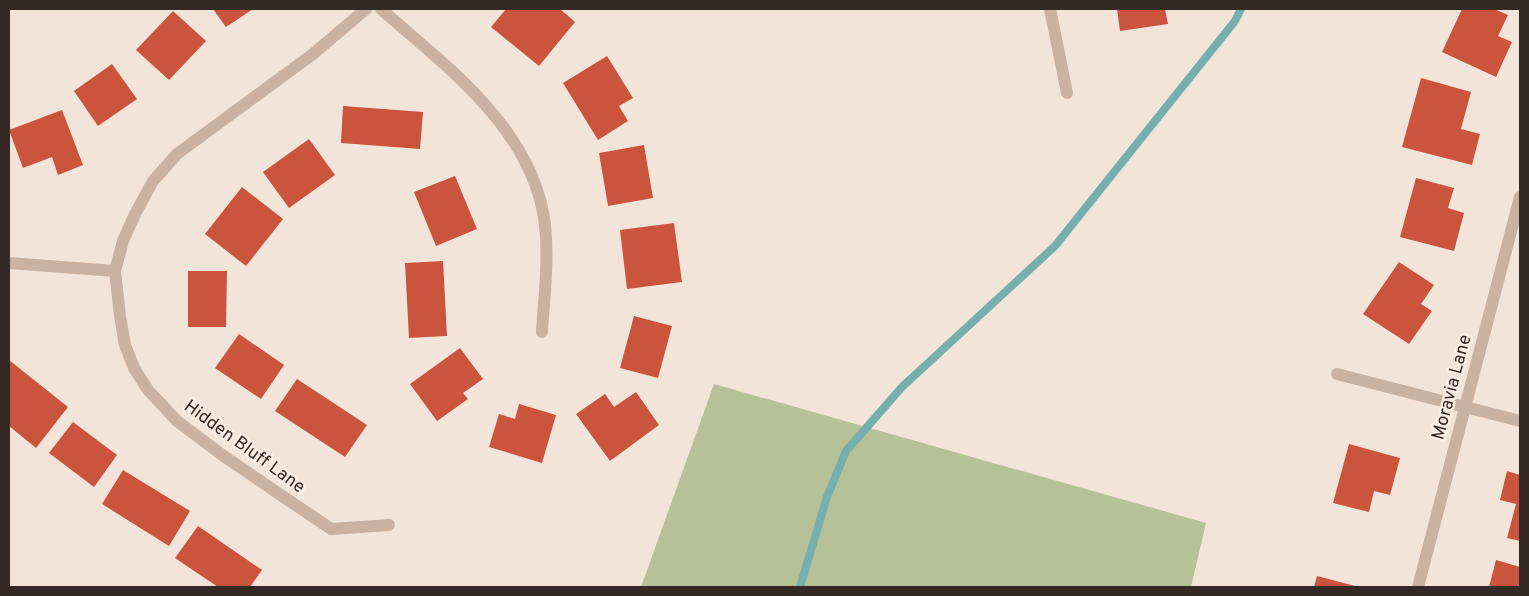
<svg xmlns="http://www.w3.org/2000/svg" width="1529" height="596" viewBox="0 0 1529 596" font-family="Overpass,sans-serif">
<style>
.green{fill:#b6c197}
.lines{fill:none;stroke-linecap:round;stroke-linejoin:round}
.stream{stroke:#76b0ae;stroke-width:8}
.building{fill:#cb543d}
.street{stroke:#cab2a3;stroke-width:12}
.labels{text-anchor:middle;stroke-width:5;stroke-linejoin:round;paint-order:stroke}
.street-label{font-size:18px;fill:#352926;stroke:#faeee4}
</style>
<rect width="100%" height="100%" fill="#f2e4d8"/>
<path class="green" d="M714 384 1206 523 1191 587H641Z"/>
<g class="lines">
<path class="stream" d="M800 587 827 497 846 451 902 387 1055 246 1235 21 1241 9"/>
</g>
<g class="building">
<path d="M213 9H253L226 27Z"/>
<path d="M506 9H560L575 22 539 66 491 27Z"/>
<path d="M1117 9H1165L1168 24 1120 31Z"/>
<path d="M1462 9H1494L1508 15 1498 36 1512 42 1496 77 1442 52Z"/>
<path d="M173 11 206 41 169 80 136 50Z"/>
<path d="M607 56 633 98 619 106 628 121 598 140 563 83Z"/>
<path d="M112 64 137 99 98 126 74 91Z"/>
<path d="M1421 78 1471 92 1461 129 1480 134 1472 165 1402 147Z"/>
<path d="M343 106 423 112 420 149 341 143Z"/>
<path d="M62 110 83 165 58 175 52 157 23 168 9 130Z"/>
<path d="M309 139 335 175 289 208 263 172Z"/>
<path d="M644 145 653 198 608 206 599 153Z"/>
<path d="M455 176 477 229 436 246 414 192Z"/>
<path d="M1416 178 1454 188 1448 208 1464 213 1454 251 1400 237Z"/>
<path d="M242 187 283 219 246 266 205 234Z"/>
<path d="M674 223 682 282 627 289 620 230Z"/>
<path d="M443 261 447 336 409 338 405 263Z"/>
<path d="M1399 262 1434 285 1421 304 1432 311 1409 344 1363 314Z"/>
<path d="M188 271H227L226 327H188Z"/>
<path d="M634 316 672 326 658 378 620 368Z"/>
<path d="M239 334 284 365 261 399 215 368Z"/>
<path d="M460 348 483 379 463 393 468 399 437 421 410 384Z"/>
<path d="M9 360 68 407 36 448 9 426Z"/>
<path d="M297 379 367 425 345 457 275 411Z"/>
<path d="M636 392 659 425 610 461 576 414 605 394 614 407Z"/>
<path d="M519 404 556 415 542 463 489 447 499 414 515 419Z"/>
<path d="M73 422 117 455 94 487 49 453Z"/>
<path d="M1349 444 1400 458 1390 495 1374 491 1369 512 1333 503Z"/>
<path d="M123 470 190 511 169 546 102 504Z"/>
<path d="M1507 471 1520 475V541L1507 538 1516 504 1500 500Z"/>
<path d="M198 526 262 570 250 587H218L175 558Z"/>
<path d="M1496 560 1520 567V587H1489Z"/>
<path d="M1317 576 1359 587H1314Z"/>
</g>
<g class="lines">
<g class="street">
<path d="M366 9 313 54 177 154 153 181 135 214 123 241 115 271 120 316 125 345 134 368 148 390 177 421 225 457 331 529 389 525"/>
<path d="M381 9C448 68 534 130 545 225 549 261 544 297 542 332"/>
<path d="M1050 9 1067 93"/>
<path d="M9 263 115 271"/>
<path d="M1337 374 1520 421"/>
<path d="M1418 587 1520 197"/>
</g>
</g>
<g class="labels">
<g class="street-label">
<text transform="translate(1451 387) rotate(-75)" y="6">Moravia Lane</text>
<text transform="translate(245 446) rotate(36)" y="6">Hidden Bluff Lane</text>
</g>
</g>
<rect width="1529" height="596" fill="none" stroke="#352926" stroke-width="20"/>
</svg>
